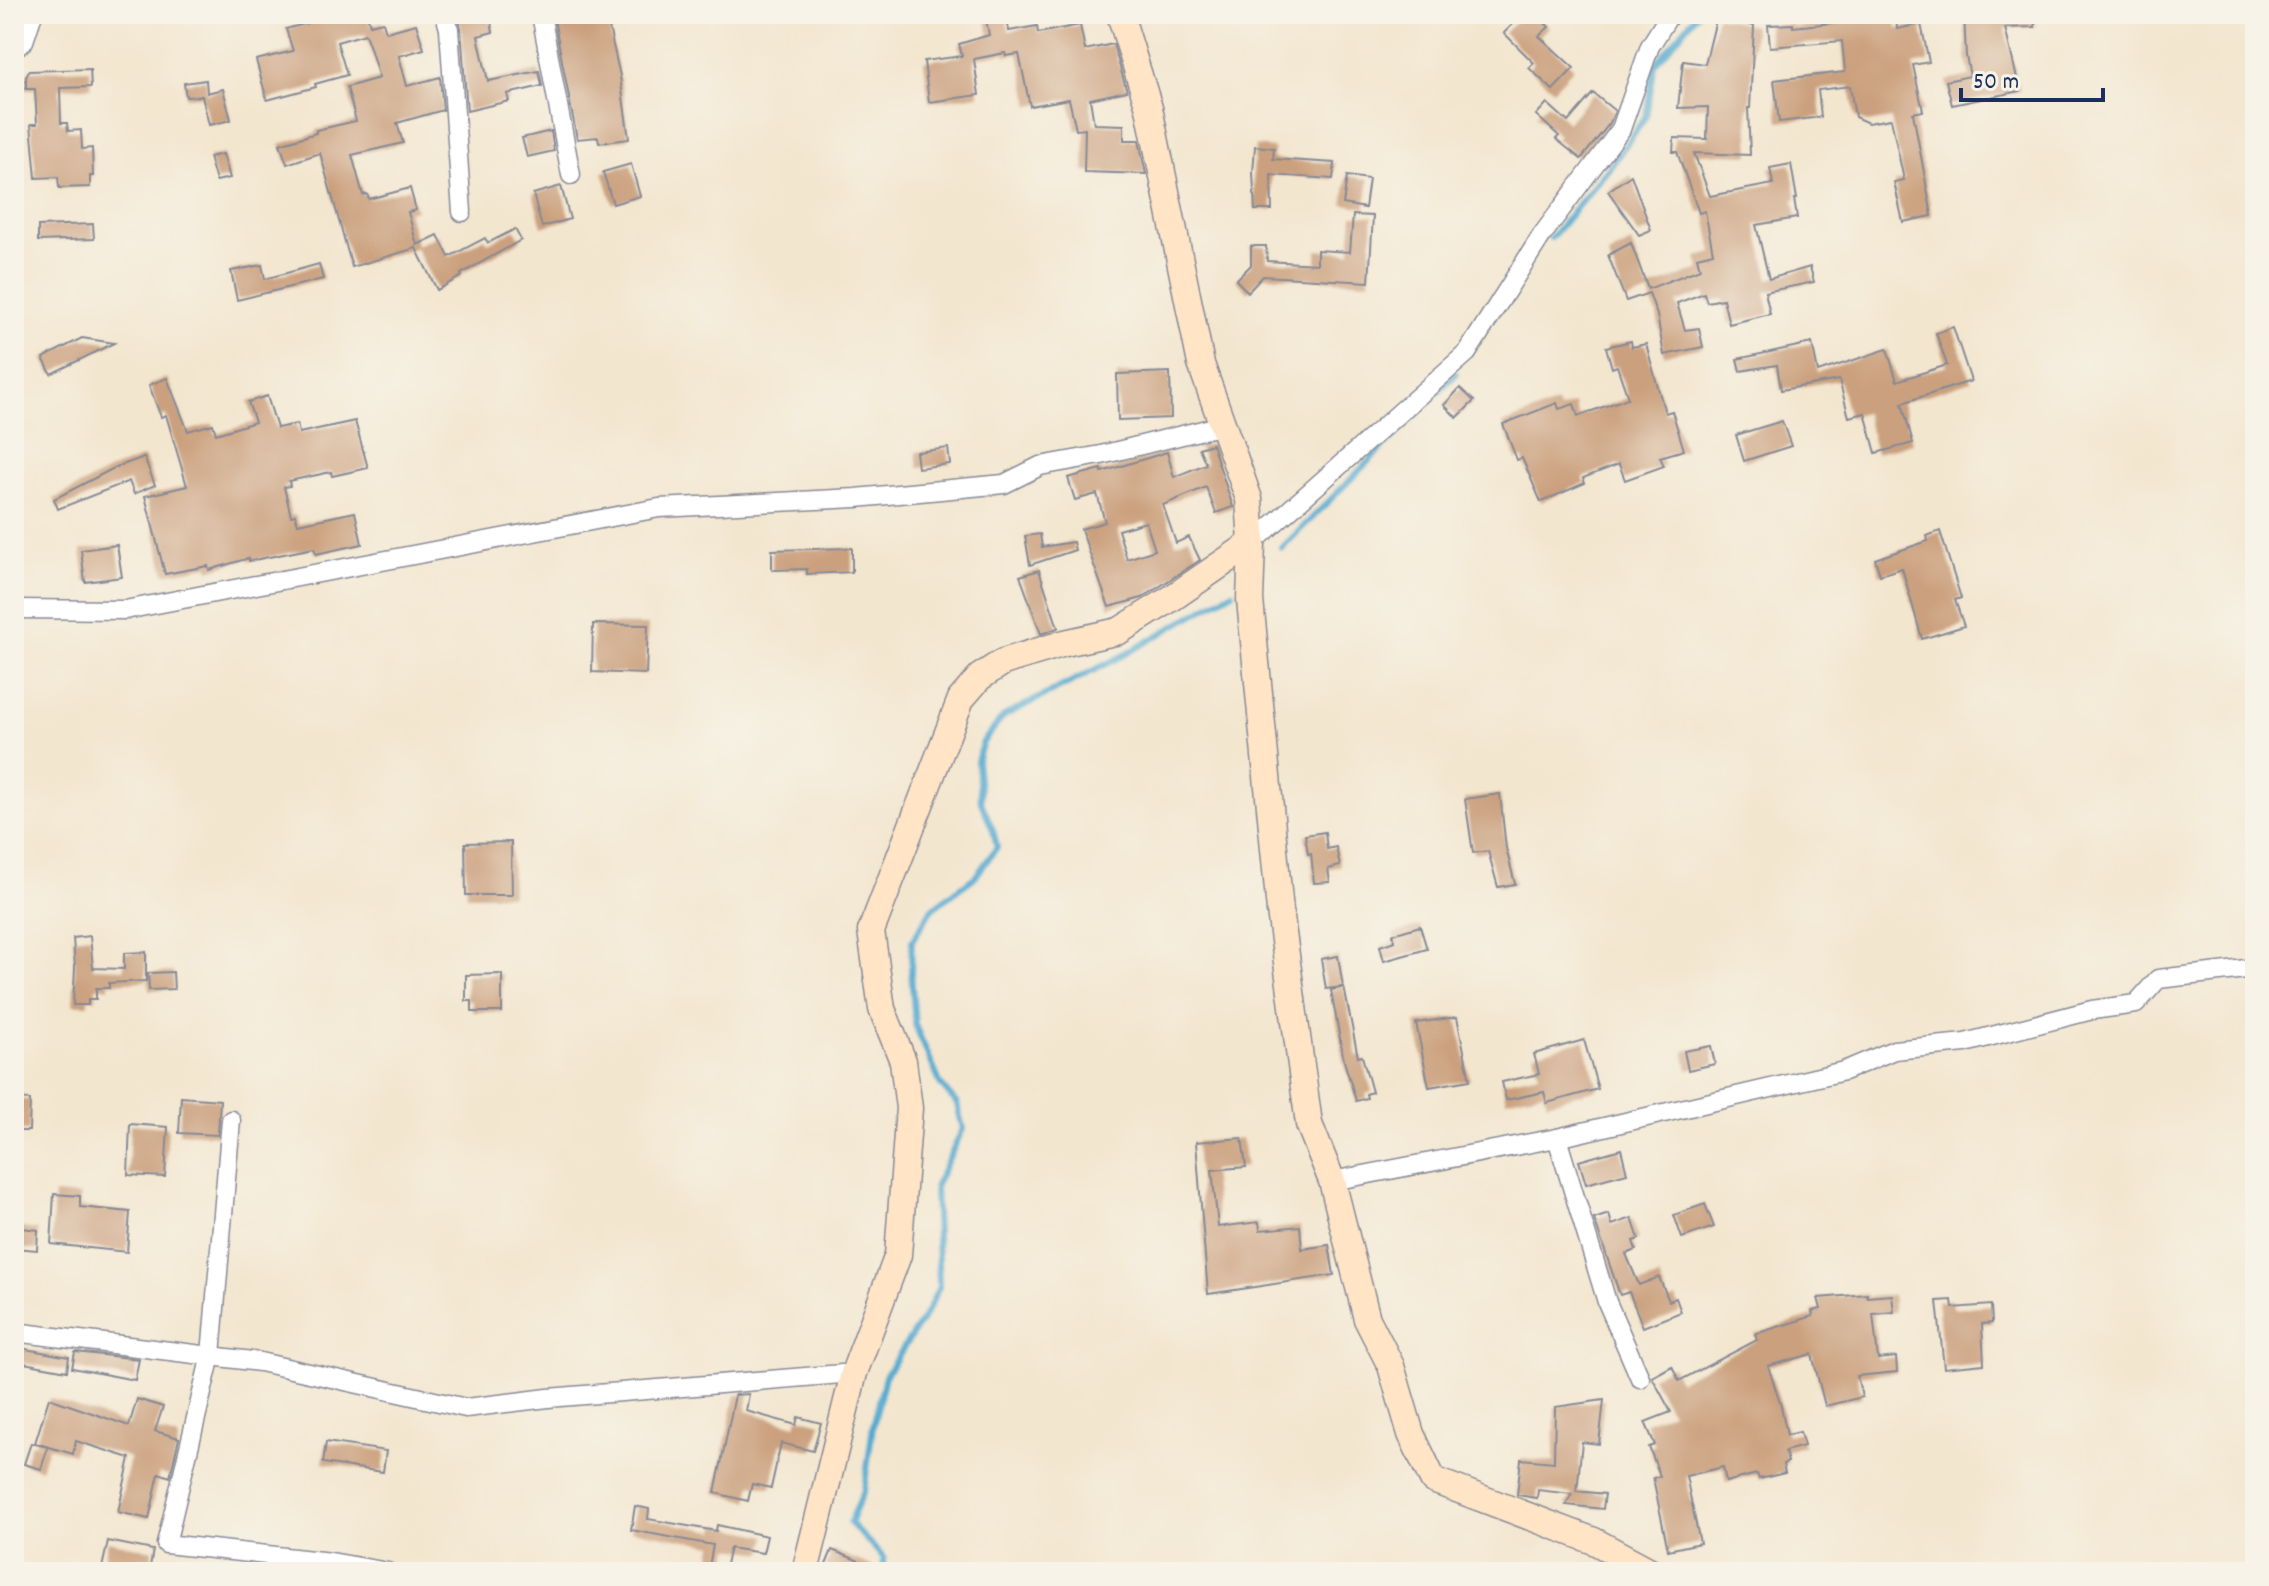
<svg xmlns="http://www.w3.org/2000/svg" width="2269" height="1586" viewBox="0 0 2269 1586" font-family="Dekko,sans-serif">
<style>
.lines{fill:none;stroke-linecap:round;stroke-linejoin:round}
.stream{stroke:#54aad0;stroke-width:6}
.building{fill:#cba07e;fill-rule:evenodd}
.street-casing{stroke:#878a96;stroke-width:21}
.secondary-casing{stroke:#878a96;stroke-width:29}
.street{stroke:#fff;stroke-width:18}
.secondary{stroke:#ffe4c6;stroke-width:26}
</style>
<rect width="100%" height="100%" fill="#f7f3e8"/>
<filter id="ink" filterUnits="userSpaceOnUse"><feTurbulence type="fractalNoise" baseFrequency=".0125" numOctaves="2"/><feDisplacementMap in="SourceGraphic" scale="16" xChannelSelector="R" yChannelSelector="G"/><feConvolveMatrix kernelMatrix="1 2 1 2 8 2 1 2 1" color-interpolation-filters="sRGB"/></filter>
<filter id="wash" filterUnits="userSpaceOnUse"><feTurbulence type="fractalNoise" baseFrequency=".006" numOctaves="4" result="noise"/><feDisplacementMap in="SourceGraphic" scale="32" xChannelSelector="R" yChannelSelector="G"/><feGaussianBlur stdDeviation="1.8" result="paint"/><feColorMatrix in="noise" values="0 0 0 0 0 0 0 0 0 0 0 0 0 0 0 0 0 1.4 0 .05"/><feComposite in="paint" operator="in"/></filter>
<g filter="url(#wash)">
<rect width="100%" height="100%" fill="#f3e6cf"/>
<g class="lines">
<g class="stream">
<path d="M1551 238 1614 162 1646 116 1655 65 1697 14"/>
<path d="M1282 548 1456 374"/>
<path d="M883 1572 884 1558 850 1523 864 1490 873 1426 885 1376 927 1312 939 1287 935 1187 963 1129 957 1104 941 1085 915 1025 911 974 912 941 932 909 976 876 997 847 993 830 981 802 977 761 983 742 1004 716 1126 654 1233 592"/>
</g>
</g>
<g id="blocks">
<g class="building">
<path d="M339 14H367L370 25 383 22 386 32 416 24 424 49 399 56 407 86 440 77 443 110 397 123 403 143 352 155 363 195 367 194 369 199 410 188 416 210 408 212 417 245 438 235 449 257 485 238 488 243 515 229 521 240 461 274 462 276 437 290 416 248 352 267 320 153 287 164 280 144 316 133V130L356 121 347 87 379 78 370 48 365 34 337 42 347 75 315 84 316 87 267 100 256 60 293 51 286 29Z"/>
<path d="M457 14H490L493 32 478 36 488 81 539 71 542 86 507 94 509 101 467 111 461 28Z"/>
<path d="M553 14H606L620 76 629 139 599 143 598 137 577 139Z"/>
<path d="M985 14H1006L1009 31 1037 26 1038 33 1080 25 1085 50 1113 44 1127 91 1090 99 1094 124 1124 125V140H1139L1146 174 1084 172 1085 129 1076 130 1069 99 1030 106 1019 54 1006 56 1005 53 974 59 979 95 929 102 924 61 962 56 959 44 989 35Z"/>
<path d="M1523 14H1536L1549 27 1539 36 1574 68 1553 90 1529 68 1534 63 1504 33Z"/>
<path d="M1875 14H1896L1897 29 1921 24 1929 62 1913 65 1923 111 1913 113 1932 216 1903 222 1894 182 1904 180 1891 119 1868 123 1855 117 1850 86 1818 90 1821 117 1779 122 1774 80 1845 72 1842 41 1770 47 1768 25 1793 24V27L1851 21 1850 17Z"/>
<path d="M1964 14H2035V27L2005 28 2020 91 1952 105 1946 81 1970 76 1966 56Z"/>
<path d="M1717 16 1754 26 1750 108H1748L1750 155 1694 153 1710 196 1773 184 1770 168 1791 164 1797 199H1794L1797 218 1756 225 1769 279 1810 267 1814 282 1765 292 1770 314 1729 324 1723 299 1707 302 1704 293 1677 303 1685 330 1699 328 1703 347 1664 355 1657 315 1649 293 1626 301 1608 255 1631 243 1648 289 1700 269 1697 257 1713 253 1705 211 1699 213 1677 152H1673L1674 138 1707 139 1708 107 1678 108 1683 61 1705 64Z"/>
<path d="M90 69 91 87 60 88 61 123H67L68 131 81 130 82 149 92 148 93 176H90V187L59 188 58 177 36 178 31 124H37L35 89H26V77L29 71Z"/>
<path d="M206 80 207 93 223 89 231 120 209 125 202 96 186 97 184 83Z"/>
<path d="M1593 93 1615 111 1610 123 1581 159 1556 139 1559 136 1536 115 1547 103 1568 122Z"/>
<path d="M551 131 554 151 527 157 522 138Z"/>
<path d="M1255 146 1274 148 1273 159 1335 163 1333 179 1271 175 1272 210H1255L1253 173Z"/>
<path d="M223 154 230 178 216 181 209 157Z"/>
<path d="M631 164 640 196 613 204 603 172Z"/>
<path d="M1631 175 1651 230 1639 235 1608 191Z"/>
<path d="M1347 176 1369 179 1365 208 1343 204Z"/>
<path d="M561 186 570 219 542 227 533 194Z"/>
<path d="M1353 215 1373 216 1369 282 1263 276 1248 292 1236 280 1251 265V246H1266L1267 261 1317 264V250L1350 252Z"/>
<path d="M93 224 94 239 38 241V226Z"/>
<path d="M319 264 323 279 237 300 231 271 262 265 265 279Z"/>
<path d="M1953 327 1971 381 1902 403 1913 443 1876 453 1865 413 1849 417 1839 380 1781 390 1777 365 1740 371 1737 359 1812 343 1818 372 1887 349 1897 381 1947 365 1936 333Z"/>
<path d="M82 338 114 343 51 374 43 358Z"/>
<path d="M1631 341 1632 347 1646 344 1665 413 1672 411 1684 450 1660 457 1664 466 1625 480 1619 464 1583 478 1585 483 1541 502 1522 458 1517 460 1503 424 1557 403 1559 409 1574 404 1578 416 1628 398 1617 366 1612 368 1606 347Z"/>
<path d="M1170 372 1171 418 1118 420 1117 374Z"/>
<path d="M167 378 188 431 213 424 216 434 255 422 248 402 267 396 277 428 297 424 299 433 355 421 368 468 332 476 331 472 289 481 290 486 284 487 291 516 295 515 298 524 355 512 362 544 316 554 314 548 249 561V558L209 570 208 566 165 574 145 496 187 486 166 415 161 417 149 385Z"/>
<path d="M1460 388 1474 401 1457 418 1444 405Z"/>
<path d="M1782 421 1791 446 1744 461 1736 435Z"/>
<path d="M1212 444 1233 507 1216 513 1206 487 1163 505 1176 543 1189 537 1200 560 1142 598 1109 607 1081 529 1105 522 1097 494 1075 500 1068 478 1101 469 1102 472 1167 452 1174 477 1206 464 1199 448ZM1146 522 1155 550 1127 559 1118 530Z"/>
<path d="M948 448 950 464 918 468 916 452Z"/>
<path d="M144 457 155 485 134 494 129 481 58 509 54 499 114 468Z"/>
<path d="M1940 531 1961 598 1955 600 1964 626 1922 639 1902 568 1880 575 1875 559 1928 541 1927 536Z"/>
<path d="M1040 534 1042 547 1073 542 1075 550 1030 565 1025 536Z"/>
<path d="M117 545 122 577 85 582 81 550Z"/>
<path d="M852 548V572L807 574V569L772 570V550Z"/>
<path d="M1039 570 1058 628 1041 634 1020 576Z"/>
<path d="M593 624 648 625 646 674 592 672Z"/>
<path d="M1500 794 1506 848 1515 884 1498 887 1488 851 1473 853 1465 799Z"/>
<path d="M1325 832 1327 849 1336 847 1340 866 1328 869 1330 882 1314 883 1311 853 1308 854 1305 835Z"/>
<path d="M511 842 512 895H466L465 843Z"/>
<path d="M1420 926 1427 949 1384 961 1380 946 1395 941 1393 934Z"/>
<path d="M90 936 93 968 124 969V953L146 952V981L109 983V988H96V999H88V1005H73L75 968 73 938Z"/>
<path d="M1338 956 1343 987 1326 989 1321 959Z"/>
<path d="M173 972 174 989 149 990 148 973Z"/>
<path d="M502 974V1012H472V1001H466V975Z"/>
<path d="M1344 987 1358 1057 1362 1056 1372 1092 1366 1094 1367 1098 1356 1101 1344 1061 1331 990Z"/>
<path d="M1457 1017 1470 1080 1429 1087 1416 1023Z"/>
<path d="M1584 1040 1598 1089 1547 1103 1544 1092 1506 1100 1502 1082 1539 1074 1534 1054Z"/>
<path d="M1711 1046 1715 1064 1688 1070 1684 1051Z"/>
<path d="M181 1097 220 1100 218 1135 179 1133Z"/>
<path d="M14 1099 30 1100 29 1131H14Z"/>
<path d="M130 1124 168 1127 165 1177 128 1175Z"/>
<path d="M1242 1138 1246 1167 1212 1170 1218 1227 1259 1222 1260 1230 1300 1226 1302 1249 1329 1245 1334 1275 1208 1294 1196 1142Z"/>
<path d="M1621 1149 1627 1173 1586 1184 1579 1161Z"/>
<path d="M54 1194 80 1196V1207L130 1212 127 1252 51 1244Z"/>
<path d="M1705 1204 1714 1227 1682 1238 1674 1215Z"/>
<path d="M1609 1214 1612 1225 1632 1218 1639 1239 1633 1241 1636 1250 1626 1254 1639 1285 1659 1277 1669 1301 1676 1298 1681 1312 1643 1327 1629 1292 1620 1295 1594 1219Z"/>
<path d="M14 1227 38 1230 37 1250 14 1248Z"/>
<path d="M1867 1294V1297L1892 1295 1894 1312 1873 1314 1878 1359 1896 1357 1897 1372 1857 1376 1862 1397 1825 1406 1812 1354 1768 1366 1781 1406 1787 1435 1800 1432 1804 1446 1785 1451 1788 1462 1783 1464 1785 1473 1759 1479 1757 1474 1726 1482 1723 1467 1686 1476 1700 1543 1668 1550 1653 1478 1660 1476 1649 1447 1655 1445 1645 1422 1671 1412 1652 1377 1672 1366 1679 1381 1757 1340 1755 1334 1813 1316 1812 1311 1821 1309 1818 1298Z"/>
<path d="M1952 1300 1953 1308 1991 1305 1992 1323 1982 1324 1984 1364 1944 1368 1937 1301Z"/>
<path d="M20 1348 69 1357 67 1371 18 1362Z"/>
<path d="M75 1352 139 1359 135 1380 72 1368Z"/>
<path d="M749 1394 746 1411 796 1425 798 1417 821 1423 813 1451 781 1443 771 1488 752 1484 748 1501 715 1493 735 1395Z"/>
<path d="M49 1398 129 1426 137 1399 163 1407 155 1431 179 1438 170 1477 159 1473 149 1519 118 1512 130 1458 76 1441 73 1454 35 1443Z"/>
<path d="M1604 1400 1599 1444 1582 1442 1577 1491 1605 1494 1603 1509 1566 1505 1572 1494 1538 1490 1537 1498 1517 1495 1521 1459 1554 1462 1555 1407Z"/>
<path d="M326 1442 386 1451 383 1472 323 1463Z"/>
<path d="M31 1443 48 1447 41 1469 24 1464Z"/>
<path d="M635 1506 649 1509 648 1519 716 1531 717 1525 767 1536 763 1553 730 1548 724 1572H708L713 1545 631 1530Z"/>
<path d="M108 1541 153 1550 149 1572H111L102 1568Z"/>
<path d="M832 1550 884 1571V1572H839L825 1567Z"/>
</g>
</g>
</g>
<g filter="url(#ink)">
<use href="#blocks" fill-opacity="0" stroke="#878a96" stroke-width="2"/>
<g class="lines">
<g class="street-casing">
<g id="street">
<path d="M445 14 449 29 462 212"/>
<path d="M541 14 571 175"/>
<path d="M14 49 24 41 33 14"/>
<path d="M1252 543 1467 353 1542 235 1621 129 1650 46 1670 14"/>
<path d="M14 609 125 610 659 508 856 498 1004 484 1040 466 1101 455 1223 425"/>
<path d="M231 1120 211 1355 166 1544 331 1562 388 1572"/>
<path d="M1557 1138 1607 1302 1640 1378"/>
<path d="M1332 1181 1557 1138 1844 1071 1894 1050 1965 1043 2092 1010 2136 1004 2158 979 2255 968"/>
<path d="M14 1332 260 1362 466 1408 548 1398 854 1373"/>
</g>
</g>
<g class="secondary-casing">
<g id="secondary">
<path d="M1120 14 1149 108 1201 364 1249 499 1252 543 1250 600 1280 911 1309 1124 1332 1181 1367 1319 1391 1366 1411 1434 1433 1480 1594 1541 1652 1572"/>
<path d="M805 1572 854 1373 898 1255 909 1108 903 1061 882 1009 871 931 961 699 980 677 1003 662 1065 643 1119 631 1172 598 1252 543"/>
</g>
</g>
<use href="#street" class="street"/>
<use href="#secondary" class="secondary"/>
</g>
</g>
<rect width="2269" height="1586" fill="none" stroke="#f7f3e8" stroke-width="48"/>
<path d="M1961 88v12h142v-12" fill="none" stroke="#1b2f5e" stroke-width="4"/>
<text x="1973" y="88" font-size="24" fill="#1b2f5e" stroke="#f7f3e8" stroke-width="6" paint-order="stroke">50 m</text>
</svg>
